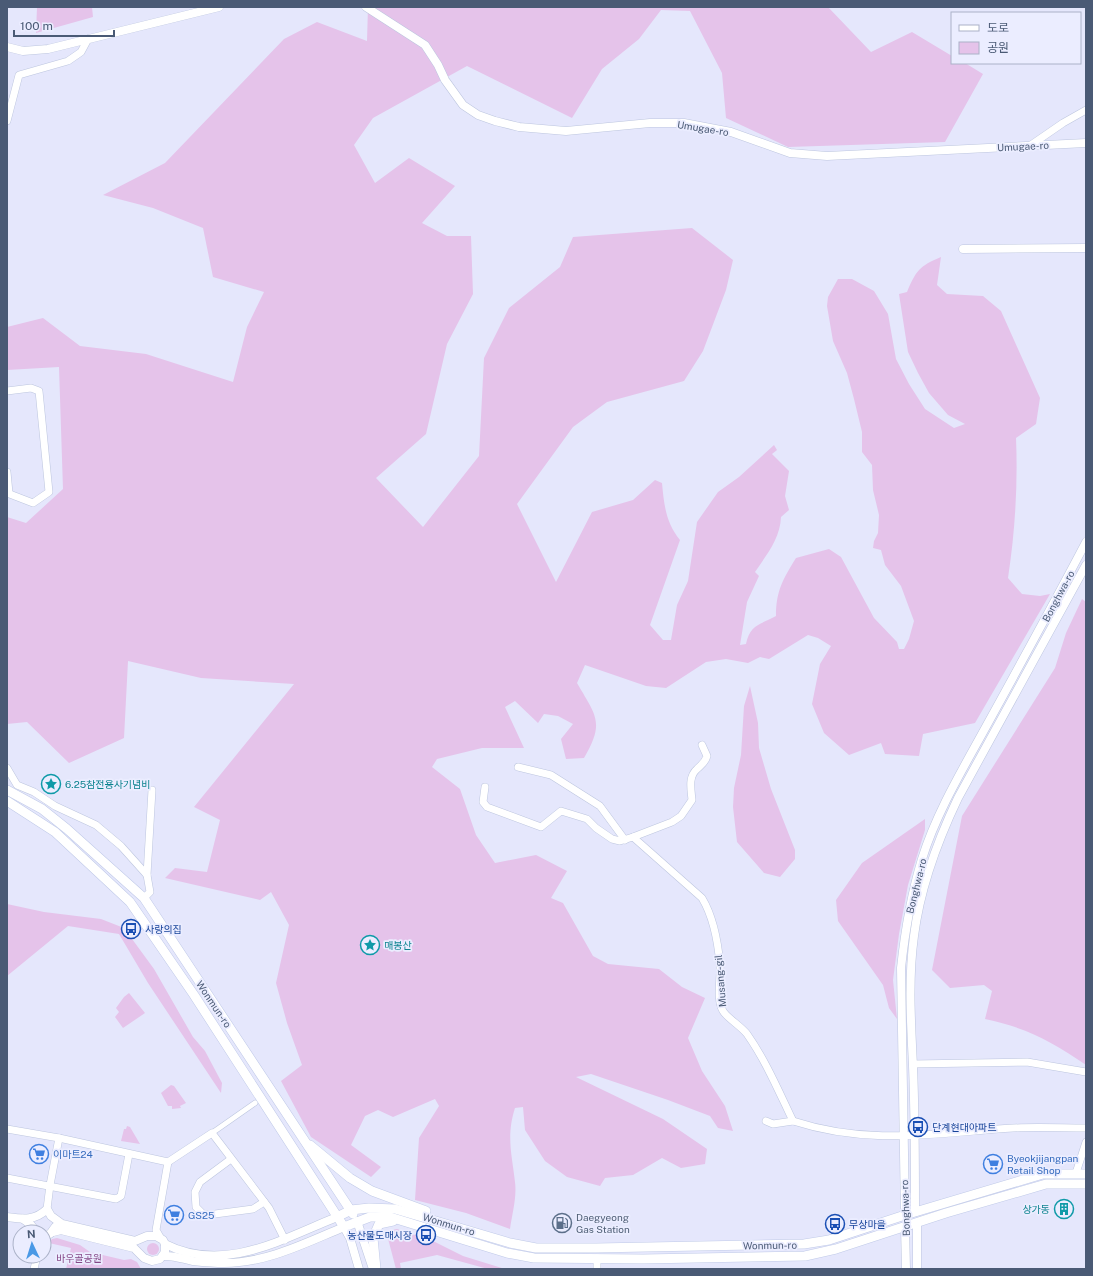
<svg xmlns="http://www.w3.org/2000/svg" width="1093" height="1276" viewBox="0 0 1093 1276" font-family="'Public Sans','Noto Sans KR',sans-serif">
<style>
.green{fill:#e5c3ea}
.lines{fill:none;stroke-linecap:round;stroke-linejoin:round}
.pedestrian-casing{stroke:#bdc6df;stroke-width:6}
.minor-casing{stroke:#bdc6df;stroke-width:8}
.tertiary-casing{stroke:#bdc6df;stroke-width:9}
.secondary-casing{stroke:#c0cae8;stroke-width:10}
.pedestrian{stroke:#fff;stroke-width:5}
.minor{stroke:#fff;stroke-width:7}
.tertiary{stroke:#fff;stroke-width:8}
.secondary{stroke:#fff;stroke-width:9}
.labels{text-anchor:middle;stroke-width:3.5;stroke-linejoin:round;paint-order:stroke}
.street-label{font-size:10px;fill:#4a5a75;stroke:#ebedff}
.culture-label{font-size:10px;fill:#0d838f;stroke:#ebedff;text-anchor:start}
.transit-label{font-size:10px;fill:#164399;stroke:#ebedff;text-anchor:start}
.shop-label{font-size:10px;fill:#366cbe;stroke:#ebedff;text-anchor:start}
.service-label{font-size:10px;fill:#4e5e75;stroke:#ebedff;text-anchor:start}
.park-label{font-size:10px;fill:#854787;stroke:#ebedff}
</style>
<rect width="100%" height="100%" fill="#e5e7fc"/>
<g class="green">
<path d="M37 7H92L93 17 36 33Z"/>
<path d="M368 7H828L871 52 912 32 952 56V63H965L983 74 945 142 788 147 726 118 722 73 690 11 661 10 639 39 602 69 572 118 467 66 373 118 354 145 375 183 409 158 455 186 422 223 447 236H471L473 294 447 344 426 434 376 478 423 527 479 456 484 358 509 308 560 267 573 237 692 228 733 260 726 290 703 351 684 381 607 402 573 427 517 504 556 582 592 512 633 500 655 480 662 483C664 505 666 523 680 540L650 625 663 640H671L677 605 688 581 697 522 718 492 739 477 774 445 777 450 772 454 789 471 785 496 789 510 781 517C780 539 767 554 755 572L759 576 747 602 740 645 746 644C750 624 760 625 776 616 776 591 783 579 796 558L829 549 841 557 874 618 897 642 899 649H904L909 639 914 621 901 586 885 565 881 550 873 548 874 541 878 533 879 515 873 490 872 465 862 452V432L854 399 847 373 833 341 827 306 828 297 838 279H852L874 291 888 314 896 359 909 384 925 409 954 428 965 424 948 415 929 393 918 373 908 352 899 294 907 292C916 271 919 266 941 257L937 285 947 294 983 296 1001 311 1040 398 1036 424 1016 438C1018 485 1015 532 1008 578L1022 594 1040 596 1050 594 975 723 923 734 919 756 885 754 881 743 849 755 824 733 812 704 820 664 831 646 818 638 808 635 769 659 760 657 748 663 726 659 706 662 666 688 646 686 585 665 577 683C596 716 605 722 584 758L566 759 561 739 573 724 558 716 544 714 538 723 515 701 505 707 524 748H482L437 759 432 767 460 789 476 835 495 863 536 855 567 871 551 898 563 903 593 956 608 964 659 969 682 987 705 998 688 1038 702 1071 725 1106 733 1131 718 1128 710 1116 668 1100 591 1074 576 1077 663 1119 707 1149 705 1164 681 1168 662 1158 633 1175 605 1178 600 1186 567 1177 545 1161 525 1130 523 1107 515 1108C506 1136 512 1155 515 1182 517 1197 512 1214 510 1229L466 1213 415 1200 419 1138 439 1106 435 1099 393 1117 378 1110 365 1116 351 1145 381 1167 371 1177 311 1137 281 1081 302 1065 287 1023 276 983 289 925 271 892 260 900 165 878 175 868 207 872 220 820 194 807 294 684 201 678 128 661 124 738 69 763 27 722 7 724V517L26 523 63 489 59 367 7 370V327L43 318 80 346 146 354 233 382 247 327 264 292 213 277 203 228 153 208 103 195 165 163 284 39 317 22 367 41Z"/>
<path d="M1082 599 1086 602V1065C1051 1041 1027 1028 985 1019L992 991 984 985 950 988 932 970 962 816 1055 668 1066 633Z"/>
<path d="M750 686 758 723 759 748 771 789 795 850V859L780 877 764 873 737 842 733 807 734 788 741 755 744 706Z"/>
<path d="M925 819V830L908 885 899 934 893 980 897 1019 889 1008 883 985 838 921 836 900 862 863Z"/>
<path d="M7 904 44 912 101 919 124 928 154 969 193 1037 205 1051 222 1083 221 1093 148 983 119 934 68 926 7 976Z"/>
<path d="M129 993 145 1013 123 1028 115 1017 119 1012 116 1008 124 997Z"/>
<path d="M171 1085 174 1086 186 1103 180 1106 181 1108 172 1109V1106H168L161 1093Z"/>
<path d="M127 1126 130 1127 140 1144 121 1141 124 1129H126Z"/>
<path d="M397 1229 433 1241 463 1256 505 1269H488L437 1255 400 1263 401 1269H396L386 1231Z"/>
<path d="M57 1238 80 1245 90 1252 124 1260 131 1259 137 1262 141 1269H66L71 1248 49 1243 52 1239Z"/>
<circle cx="153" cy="1249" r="6"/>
</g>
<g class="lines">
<g class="pedestrian-casing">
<path id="pedestrian" d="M212 1133 255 1103"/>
</g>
<g class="minor-casing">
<g id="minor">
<path d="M7 121 19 75 68 61 81 52 88 39"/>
<path d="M1031 145 1063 123 1086 110"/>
<path d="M7 391 31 388 39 391 49 492 33 503 7 493"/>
<path d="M7 472 9 493"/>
<path d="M518 767 551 775 600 806 625 840"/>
<path d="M7 768 17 785 34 792 55 806 96 825 121 846 147 875 150 892 144 898"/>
<path d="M485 787 483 802 487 807 541 827 561 811 587 819 596 828 612 839 620 841 633 837 702 898C714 918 718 942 720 965 721 979 716 999 723 1011 726 1017 742 1027 747 1034 766 1061 779 1092 793 1121 870 1146 935 1133 1013 1128 1037 1127 1062 1128 1086 1128"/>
<path d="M633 837 672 822 681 816 692 800C691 789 688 777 697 769 702 764 705 763 707 756L702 745"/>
<path d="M147 875 152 790"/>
<path d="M913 1064 1027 1062 1086 1072"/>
<path d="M766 1121 773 1124 793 1121"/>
<path d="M7 1129 59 1138 168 1162 212 1133 269 1208 285 1240"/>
<path d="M231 1159 200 1182 195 1192 196 1207 203 1214H215L253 1209 264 1202"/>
<path d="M1076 1173 1086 1142"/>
<path d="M7 1178 116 1199 121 1196 129 1154"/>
<path d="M47 1209 50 1185 59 1138"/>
<path d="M160 1237 156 1230 168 1162"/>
<path d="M597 1258V1269"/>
<path d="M34 1269 37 1256"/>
</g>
</g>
<g class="tertiary-casing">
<g id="tertiary">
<path d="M366 7 425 45 438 65 445 80 463 105 478 115 495 121 519 127 566 131 650 123H684L731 132 790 153 827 156 1086 143"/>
<path d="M7 47 23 51 48 49 219 7"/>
<path d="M963 249 1086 248"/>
<path d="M915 1212C915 1163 915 1115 913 1066 911 1023 908 980 914 936 920 888 937 842 958 798L1086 565"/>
<path d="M905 1215 901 968C905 931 911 895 922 859 937 811 964 767 988 723 1021 663 1054 603 1086 542"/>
<path d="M7 1217C23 1219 35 1221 47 1209L51 1216 62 1224 135 1241 147 1236H156L163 1240 165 1244V1252L160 1259 152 1261 144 1258 134 1248 61 1230 53 1232"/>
<path d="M23 1219 30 1224 37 1232"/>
<path d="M357 1221 373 1269"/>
<path d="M917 1223V1269"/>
<path d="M905 1227 906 1269"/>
<path d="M44 1235 50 1234 55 1227"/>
<path d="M165 1244C224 1274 282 1239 337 1217"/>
<path d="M163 1256C174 1255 183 1259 193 1261 203 1262 214 1263 224 1263 267 1263 305 1243 344 1227L350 1238 359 1269"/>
</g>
</g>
<g class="secondary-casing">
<g id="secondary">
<path d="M7 790 42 809 67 829 144 898 353 1214"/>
<path d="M7 801 55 832 130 902 194 995 344 1227 370 1217H390L507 1253 534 1258 643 1259 805 1256 836 1249 946 1213 1046 1184H1086"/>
<path d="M310 1145 350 1178 372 1191 426 1211"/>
<path d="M337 1217 351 1210 369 1208 395 1209 510 1243 536 1248H596L804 1244 829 1240 905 1215 1043 1174H1086"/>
<path d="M376 1269 373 1238 379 1224 393 1221"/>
</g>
</g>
<use href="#pedestrian" class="pedestrian"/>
<use href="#minor" class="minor"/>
<use href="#tertiary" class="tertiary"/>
<use href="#secondary" class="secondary"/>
</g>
<defs>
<g id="sight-ring" transform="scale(1)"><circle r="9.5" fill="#ebedff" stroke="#0f9aa8" stroke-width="1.5"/><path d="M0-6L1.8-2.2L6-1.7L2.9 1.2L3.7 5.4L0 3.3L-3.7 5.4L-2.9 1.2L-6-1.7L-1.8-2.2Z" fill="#0f9aa8"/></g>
<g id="bus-ring" transform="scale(1)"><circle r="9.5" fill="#ebedff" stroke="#1a4fb4" stroke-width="1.5"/><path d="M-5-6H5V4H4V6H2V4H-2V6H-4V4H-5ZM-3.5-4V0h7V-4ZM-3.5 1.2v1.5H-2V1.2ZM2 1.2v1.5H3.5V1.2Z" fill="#1a4fb4"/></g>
<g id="supermarket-ring" transform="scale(1)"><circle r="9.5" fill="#ebedff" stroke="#3f7fe0" stroke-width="1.5"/><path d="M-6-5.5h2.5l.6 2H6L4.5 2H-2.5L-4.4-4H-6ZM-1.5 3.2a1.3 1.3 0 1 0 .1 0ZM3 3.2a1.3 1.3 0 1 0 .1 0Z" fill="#3f7fe0"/></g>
<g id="building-ring" transform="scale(1)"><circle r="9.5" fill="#ebedff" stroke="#0f9aa8" stroke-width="1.5"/><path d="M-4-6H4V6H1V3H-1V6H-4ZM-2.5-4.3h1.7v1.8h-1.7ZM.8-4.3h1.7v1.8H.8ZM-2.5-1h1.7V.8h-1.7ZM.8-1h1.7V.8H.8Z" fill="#0f9aa8"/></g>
<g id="fuel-ring" transform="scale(1)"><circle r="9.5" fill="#ebedff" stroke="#5c6f8a" stroke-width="1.5"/><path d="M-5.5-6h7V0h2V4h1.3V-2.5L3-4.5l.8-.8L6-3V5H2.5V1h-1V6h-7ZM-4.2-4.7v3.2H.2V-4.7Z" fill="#5c6f8a"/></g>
</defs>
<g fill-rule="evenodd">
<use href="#sight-ring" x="51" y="784"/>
<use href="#bus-ring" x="131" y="929"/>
<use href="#sight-ring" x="370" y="945"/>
<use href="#bus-ring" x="918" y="1127"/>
<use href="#supermarket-ring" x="39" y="1154"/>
<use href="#supermarket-ring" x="993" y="1164"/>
<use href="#building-ring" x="1064" y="1209"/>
<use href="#supermarket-ring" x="174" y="1215"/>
<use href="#fuel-ring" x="562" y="1223"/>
<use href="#bus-ring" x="835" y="1224"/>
<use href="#bus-ring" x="426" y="1235"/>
</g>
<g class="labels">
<g class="street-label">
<text transform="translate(703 128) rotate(9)" y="4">Umugae-ro</text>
<text transform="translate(1023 146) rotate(-3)" y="4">Umugae-ro</text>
<text transform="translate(1058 596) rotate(-62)" y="4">Bonghwa-ro</text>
<text transform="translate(916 886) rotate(-76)" y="4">Bonghwa-ro</text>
<text transform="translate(720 981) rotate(-95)" y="4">Musang-gil</text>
<text transform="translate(214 1004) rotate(56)" y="4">Wonmun-ro</text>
<text transform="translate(905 1208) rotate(-92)" y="4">Bonghwa-ro</text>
<text transform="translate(449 1224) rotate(17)" y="4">Wonmun-ro</text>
<text transform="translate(770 1245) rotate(-1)" y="4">Wonmun-ro</text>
</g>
<g class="culture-label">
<text x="65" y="788">6.25참전용사기념비</text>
<text x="384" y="949">매봉산</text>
<text x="1050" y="1213" text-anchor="end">상가동</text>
</g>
<g class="transit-label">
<text x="145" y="933">사랑의집</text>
<text x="932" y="1131">단계현대아파트</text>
<text x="849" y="1228">무상마을</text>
<text x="412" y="1239" text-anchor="end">농산물도매시장</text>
</g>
<g class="shop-label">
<text x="53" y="1158">이마트24</text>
<text x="1007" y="1162">Byeokjijangpan<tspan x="1007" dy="12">Retail Shop</tspan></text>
<text x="188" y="1219">GS25</text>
</g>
<g class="service-label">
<text x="576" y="1221">Daegyeong<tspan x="576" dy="12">Gas Station</tspan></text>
</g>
<g class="park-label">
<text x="79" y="1262">바우골공원</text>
</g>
</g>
<rect width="1093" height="1276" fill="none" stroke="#4a5a75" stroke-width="16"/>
<rect x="951" y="12" width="130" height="52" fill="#ebedff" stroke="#abb2c8"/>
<rect x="959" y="25" width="20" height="6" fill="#ffffff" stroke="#abb2c8"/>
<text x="987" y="32" font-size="12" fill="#4a5a75">도로</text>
<rect x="959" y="42" width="20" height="12" fill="#e5c3ea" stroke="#abb2c8"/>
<text x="987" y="52" font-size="12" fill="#4a5a75">공원</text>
<g transform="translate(32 1244) rotate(356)"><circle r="19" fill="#ebedff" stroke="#abb2c8"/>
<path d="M0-3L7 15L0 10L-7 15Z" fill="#4a99e6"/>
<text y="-6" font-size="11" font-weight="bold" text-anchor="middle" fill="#4a5a75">N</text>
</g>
<path d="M14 30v6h100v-6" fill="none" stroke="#4a5a75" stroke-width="2"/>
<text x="20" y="30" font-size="12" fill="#4a5a75" stroke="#ebedff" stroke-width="3" paint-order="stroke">100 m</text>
</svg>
